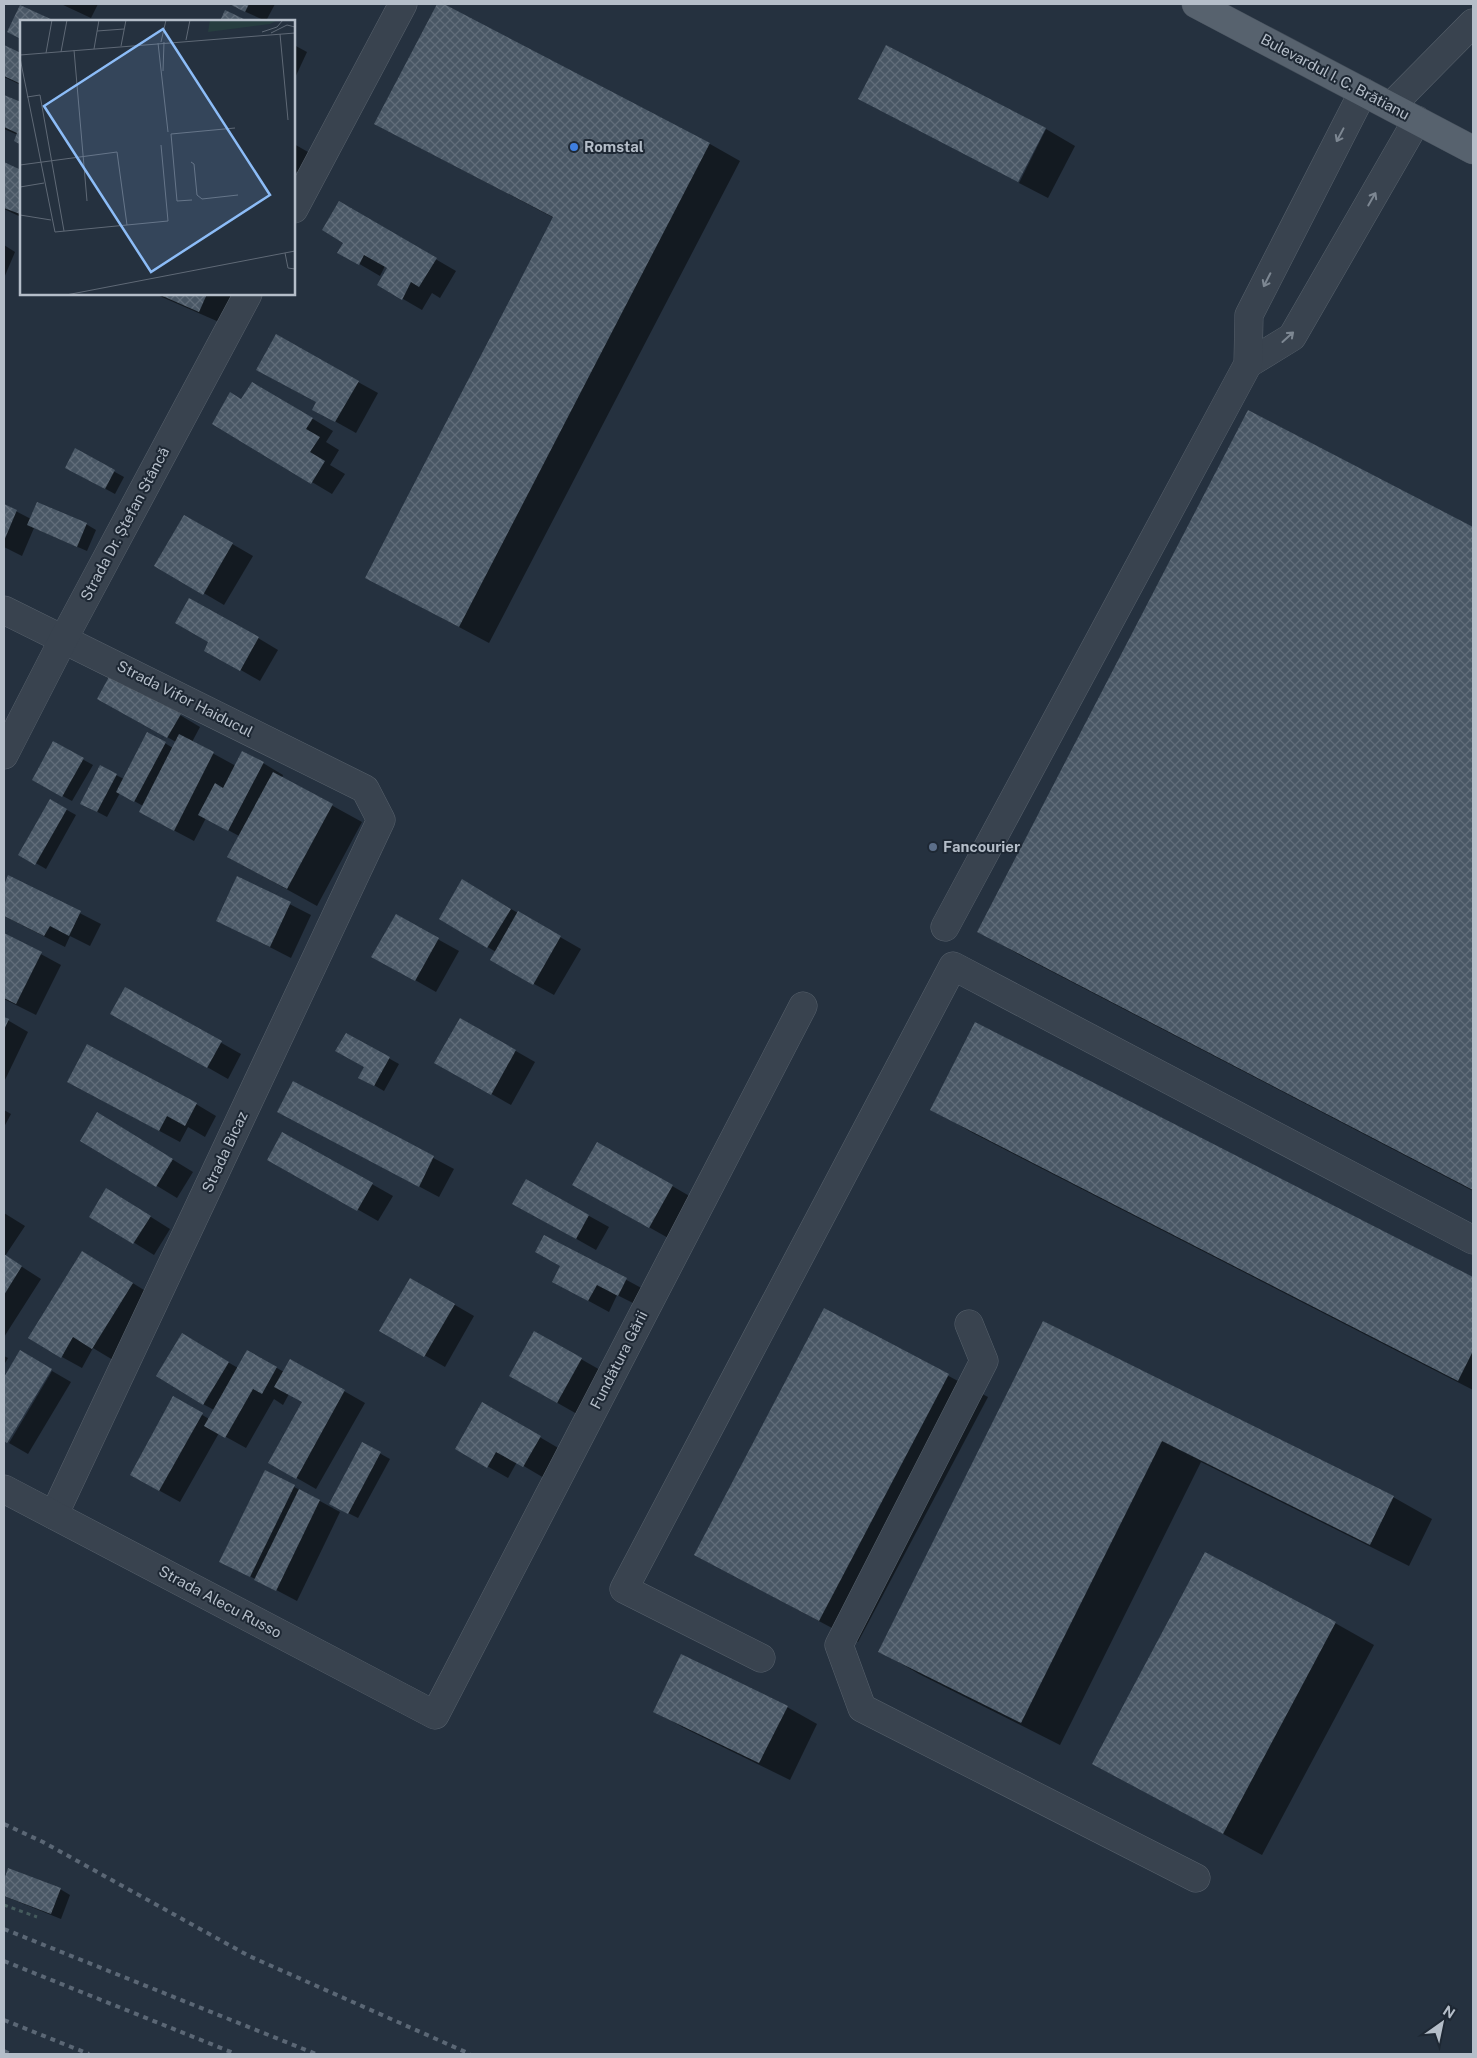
<svg xmlns="http://www.w3.org/2000/svg" width="1477" height="2058" viewBox="0 0 1477 2058" font-family="'Public Sans',sans-serif">
<style>
.shadow{fill:#0007}
.building{fill:url(#building-cross-hatch)}
.lines{fill:none;stroke-linecap:round;stroke-linejoin:round}
.minor-casing{stroke:#57616c;stroke-width:29}
.major-casing{stroke:#424c58;stroke-width:29}
.path{stroke:#455b5d;stroke-width:3;stroke-dasharray:4 4;stroke-linecap:butt}
.minor{stroke:#39434f;stroke-width:28}
.major{stroke:#57626e;stroke-width:28}
.rail{stroke:#5b6775;stroke-width:4;stroke-dasharray:5 5;stroke-linecap:butt}
.oneway{stroke:#7d8792}
.shop-dot{fill:#3f7fe0;stroke:#1e2834;stroke-width:2}
.service-dot{fill:#5c6f8a;stroke:#1e2834;stroke-width:2}
.labels{text-anchor:middle;stroke-width:4;stroke-linejoin:round;paint-order:stroke}
.street-label{font-size:15px;fill:#b5bec9;stroke:#1e2834}
.poi-label{font-size:15px;font-weight:bold;fill:#b5bec9;stroke:#1e2834;text-anchor:start}
.inset-road{fill:none;stroke:#5f6976;stroke-width:1}
.view{fill:#8cbcf7;fill-opacity:0.15;stroke:#8cbcf7;stroke-width:2.5}
.inset-edge{fill:none;stroke:#b5bec9;stroke-width:2.5}
</style>
<defs>
<pattern id="building-cross-hatch" width="8" height="8" patternUnits="userSpaceOnUse" patternTransform="scale(1.25)"><rect width="8" height="8" fill="#495765"/><path d="M0 0l8 8M0 8l8-8" fill="none" stroke="#616d7a"/></pattern>
</defs>
<rect width="100%" height="100%" fill="#25313f"/>
<g class="shadow">
<path d="M61 4H98L91 18Z"/>
<path d="M228 4H275L266 21Z"/>
<path d="M439 4 710 144 740 161 489 643 367 578 554 218 376 124Z"/>
<path d="M294 45 307 52 294 80Z"/>
<path d="M4 46 21 54V85L4 77Z"/>
<path d="M4 96 21 103V144L15 141 18 135 4 129Z"/>
<path d="M1046 129 1075 146 1048 198 1019 183Z"/>
<path d="M294 144 308 152 299 173 294 171Z"/>
<path d="M4 164 21 171V217L4 209Z"/>
<path d="M339 203 456 271 440 298 432 293 422 310 379 285 389 268 385 266 380 276 339 252 345 242Z"/>
<path d="M4 245 15 252 4 278Z"/>
<path d="M155 294H232L219 322Z"/>
<path d="M358 382 378 393 356 433 313 409Z"/>
<path d="M273 395 333 431 326 442 339 450 330 465 345 474 332 494 213 423 242 401Z"/>
<path d="M1249 411 1473 528V1191L1018 954 979 931Z"/>
<path d="M75 450 124 477 115 494 76 473Z"/>
<path d="M4 505 31 519 86 524 96 530 87 551 34 528 22 556 4 547Z"/>
<path d="M184 516 253 556 224 605 156 565Z"/>
<path d="M258 638 278 650 260 681 206 650Z"/>
<path d="M119 710 180 715 200 727 192 742 236 766 263 763 283 775 282 778 362 822 317 906 228 857 239 836 206 818 194 841 160 823 143 806 120 793 107 817 92 809 116 775 124 779 148 733 173 748 176 742Z"/>
<path d="M53 743 93 765 72 801 33 780Z"/>
<path d="M51 801 76 815 46 869 20 854Z"/>
<path d="M9 877 101 924 90 946 70 936 65 947 4 916V888Z"/>
<path d="M238 878 311 915 291 958 217 920Z"/>
<path d="M483 893 581 949 554 995 491 960 496 952 441 919Z"/>
<path d="M396 916 459 951 436 992 373 956Z"/>
<path d="M4 934 61 965 36 1015 4 999Z"/>
<path d="M126 989 241 1054 228 1079 112 1013Z"/>
<path d="M4 1018 28 1032 4 1082Z"/>
<path d="M460 1019 535 1062 511 1105 436 1062Z"/>
<path d="M976 1023 1473 1279V1390L971 1132 932 1109Z"/>
<path d="M347 1035 399 1064 384 1091 360 1077 366 1067Z"/>
<path d="M293 1083 454 1169 439 1197 299 1123Z"/>
<path d="M89 1093 196 1104 216 1116 205 1137 188 1127 180 1142Z"/>
<path d="M4 1110 11 1114 4 1127Z"/>
<path d="M118 1126 193 1172 177 1198 81 1140Z"/>
<path d="M283 1134 393 1196 378 1221 269 1159Z"/>
<path d="M597 1143 693 1198 670 1239 574 1185Z"/>
<path d="M526 1181 609 1227 596 1250 534 1215Z"/>
<path d="M127 1202 170 1229 154 1255 91 1216Z"/>
<path d="M4 1213 25 1226 5 1256 41 1279 4 1337Z"/>
<path d="M545 1236 647 1291 639 1306 617 1295 609 1312 554 1282 562 1266Z"/>
<path d="M102 1264 152 1295 113 1360 93 1348 82 1368 62 1357Z"/>
<path d="M410 1279 474 1316 445 1367 381 1330Z"/>
<path d="M825 1310 988 1397 858 1642 696 1555Z"/>
<path d="M1044 1322 1393 1497 1432 1519 1409 1566 1201 1462 1060 1745 919 1674 880 1651Z"/>
<path d="M535 1333 602 1371 577 1414 510 1376Z"/>
<path d="M202 1347 238 1368 247 1351 284 1372 291 1361 365 1403 316 1489 269 1462 303 1402 289 1394 283 1405 274 1399 246 1448 219 1433 180 1502 151 1486 174 1398 209 1419 214 1410 203 1404Z"/>
<path d="M20 1352 7 1441 4 1440V1379Z"/>
<path d="M4 1356 8 1358 4 1365Z"/>
<path d="M52 1371 71 1382 28 1454 9 1443Z"/>
<path d="M483 1404 560 1449 544 1478 517 1462 508 1478 457 1449Z"/>
<path d="M363 1444 390 1459 358 1518 340 1509Z"/>
<path d="M265 1471 340 1512 297 1601 221 1561Z"/>
<path d="M1335 1623 1374 1645 1262 1855 1093 1763Z"/>
<path d="M787 1707 817 1724 790 1780 684 1728 654 1711Z"/>
<path d="M9 1870 60 1889 70 1895 61 1919 4 1896V1884Z"/>
</g>
<g class="building">
<path d="M229 4H249L245 12Z"/>
<path d="M437 4H444L710 143 459 627 365 578 553 217 374 124Z"/>
<path d="M20 5 55 21H21V39L7 32Z"/>
<path d="M225 10 248 21H220Z"/>
<path d="M4 45 21 53V84L4 76Z"/>
<path d="M886 45 1046 128 1018 182 858 99Z"/>
<path d="M4 95 21 102V145L14 141 17 133 4 127Z"/>
<path d="M4 162 21 170V210L20 214 4 208Z"/>
<path d="M339 201 437 258 419 287 411 282 402 300 377 285 387 268 364 255 359 265 337 253 343 243 322 230Z"/>
<path d="M158 294H207L199 312Z"/>
<path d="M276 334 359 381 335 422 312 410 316 402 256 370Z"/>
<path d="M252 382 313 418 306 429 320 437 310 452 325 461 311 484 212 424 230 392 241 399Z"/>
<path d="M1248 410 1473 527V1190L977 932Z"/>
<path d="M75 448 115 470 105 489 65 468Z"/>
<path d="M37 502 87 523 77 547 27 525Z"/>
<path d="M4 504 17 510 4 541Z"/>
<path d="M184 515 233 543 203 595 154 566Z"/>
<path d="M189 598 259 637 240 671 204 651 208 642 175 623Z"/>
<path d="M110 675 181 714 167 738 97 699Z"/>
<path d="M147 732 166 742 134 802 116 792Z"/>
<path d="M179 734 214 752 174 831 139 812Z"/>
<path d="M53 741 84 758 62 797 32 780Z"/>
<path d="M242 751 264 762 228 831 198 815 215 783 223 788Z"/>
<path d="M100 765 117 774 97 812 80 804Z"/>
<path d="M273 772 333 804 287 889 227 857Z"/>
<path d="M50 799 67 809 35 865 18 855Z"/>
<path d="M8 875 81 911 69 936 50 926 44 936 4 916V885Z"/>
<path d="M237 876 291 902 270 947 216 921Z"/>
<path d="M462 879 511 909 487 948 439 919Z"/>
<path d="M518 911 561 936 533 985 490 960Z"/>
<path d="M396 914 439 938 415 981 371 957Z"/>
<path d="M4 933 42 952 16 1004 4 998Z"/>
<path d="M125 987 222 1041 207 1068 110 1014Z"/>
<path d="M4 1017 9 1019 4 1030Z"/>
<path d="M460 1018 516 1050 491 1095 434 1063Z"/>
<path d="M975 1022 1473 1277V1351L1458 1381 930 1110Z"/>
<path d="M346 1033 390 1057 374 1086 358 1078 364 1067 335 1051Z"/>
<path d="M87 1044 197 1103 185 1126 167 1116 159 1131 67 1082Z"/>
<path d="M293 1081 434 1156 419 1187 277 1112Z"/>
<path d="M97 1112 173 1159 156 1187 80 1141Z"/>
<path d="M282 1132 373 1183 357 1211 267 1160Z"/>
<path d="M597 1142 673 1185 649 1228 572 1185Z"/>
<path d="M526 1179 589 1215 576 1239 512 1204Z"/>
<path d="M106 1188 151 1216 133 1244 89 1217Z"/>
<path d="M544 1235 627 1278 618 1296 597 1285 588 1301 552 1282 560 1266 535 1252Z"/>
<path d="M82 1251 133 1283 92 1349 73 1337 61 1358 28 1338Z"/>
<path d="M4 1254 22 1266 4 1295Z"/>
<path d="M410 1278 455 1304 424 1357 379 1331Z"/>
<path d="M824 1308 949 1374 819 1621 694 1555Z"/>
<path d="M1043 1321 1394 1496 1370 1545 1162 1441 1021 1723 878 1652Z"/>
<path d="M534 1331 582 1358 557 1403 509 1376Z"/>
<path d="M182 1333 229 1362 203 1405 156 1376Z"/>
<path d="M20 1350 52 1369 7 1443 4 1441V1377Z"/>
<path d="M247 1350 277 1367 262 1394 253 1389 225 1438 204 1426Z"/>
<path d="M290 1359 345 1390 296 1479 268 1463 302 1402 274 1387Z"/>
<path d="M173 1396 203 1413 159 1491 130 1475Z"/>
<path d="M482 1402 541 1436 523 1467 496 1452 487 1468 455 1449Z"/>
<path d="M362 1442 381 1452 348 1514 329 1504Z"/>
<path d="M265 1470 295 1485 250 1577 219 1562Z"/>
<path d="M299 1489 320 1500 276 1591 254 1580Z"/>
<path d="M1205 1552 1336 1622 1223 1834 1092 1764Z"/>
<path d="M681 1654 788 1706 759 1763 653 1712Z"/>
<path d="M8 1868 61 1888 51 1914 4 1896V1880Z"/>
</g>
<g class="lines">
<g class="minor-casing">
<g id="minor">
<path d="M1391 106 1473 23"/>
<path d="M294 209 403 4"/>
<path d="M1248 364 1292 337 1417 120"/>
<path d="M4 610 365 789 381 820 54 1515"/>
<path d="M4 755 64 638 248 294"/>
<path d="M945 927 1248 364 1249 315 1363 92"/>
<path d="M969 1324 984 1361 839 1645 862 1708 1196 1878"/>
<path d="M4 1489 435 1715 803 1006"/>
<path d="M761 1658 624 1589 953 966 1473 1240"/>
</g>
</g>
<g class="major-casing">
<path id="major" d="M1196 4 1473 150"/>
</g>
<path class="path" d="M4 1905 37 1917"/>
<use href="#minor" class="minor"/>
<use href="#major" class="major"/>
<g class="rail">
<path d="M4 1824 43 1842 249 1956 470 2054"/>
<path d="M4 1929 316 2054"/>
<path d="M4 1961 236 2054"/>
<path d="M4 2020 89 2054"/>
<path d="M4 2051 11 2054"/>
</g>
</g>
<defs><path id="oneway-shaft" d="M-6 0H5M1.5-3L5.5 0L1.5 3" fill="none" stroke-width="1.6" stroke-linecap="round" stroke-linejoin="round" transform="scale(1.25)"/></defs>
<g class="oneway">
<use href="#oneway-shaft" transform="translate(1340 135) rotate(118)"/>
<use href="#oneway-shaft" transform="translate(1372 199) rotate(-60)"/>
<use href="#oneway-shaft" transform="translate(1267 280) rotate(117)"/>
<use href="#oneway-shaft" transform="translate(1288 337) rotate(-42)"/>
</g>
<circle class="shop-dot" cx="574" cy="147" r="5"/>
<circle class="service-dot" cx="933" cy="847" r="5"/>
<g class="labels">
<g class="street-label">
<text transform="translate(1335 77) rotate(28)" y="5">Bulevardul I. C. Brătianu</text>
<text transform="translate(125 524) rotate(-62)" y="5">Strada Dr. Ștefan Stâncă</text>
<text transform="translate(185 699) rotate(27)" y="5">Strada Vifor Haiducul</text>
<text transform="translate(225 1152) rotate(-65)" y="5">Strada Bicaz</text>
<text transform="translate(619 1360) rotate(-63)" y="5">Fundătura Gării</text>
<text transform="translate(220 1602) rotate(28)" y="5">Strada Alecu Russo</text>
</g>
<g class="poi-label">
<text x="584" y="152">Romstal</text>
<text x="943" y="852">Fancourier</text>
</g>
</g>
<g transform="translate(20 20)">
<rect width="275" height="275" fill="#25313f"/>
<path d="M190 0H258L250 4 188 12Z" fill="#273e40"/>
<path class="inset-road" d="M77 11 104 9M242 12 257 7 263 0M251 13 267 5 275 7M260 14 268 100M166 20 170 0M141 22 146 0M138 23 148 112M101 26 106 0M74 29 79 0M54 30 67 181M41 32 47 0M26 33 32 0M0 35 275 13M0 38 35 212 148 201 141 125M143 51 144 22M7 77 20 75 44 211M171 142 174 144 177 175 182 179 218 175M0 145 97 132 107 205M0 167 24 163M172 180 157 181 151 114 215 108M0 195 31 200M265 233 268 248 275 249M46 275 275 231"/>
<path class="view" d="M143 9 250 175 131 252 24 86Z"/>
<rect width="275" height="275" class="inset-edge"/>
</g>
<rect width="1477" height="2058" fill="none" stroke="#b5bec9" stroke-width="10"/>
<g transform="translate(1442 2023) rotate(33)" stroke="#1e2834" stroke-width="4" paint-order="stroke">
<path d="M0-4L9 19L0 12L-9 19Z" fill="#b5bec9"/>
<text y="-8" font-size="14" font-weight="bold" text-anchor="middle" fill="#b5bec9">N</text>
</g>
</svg>
